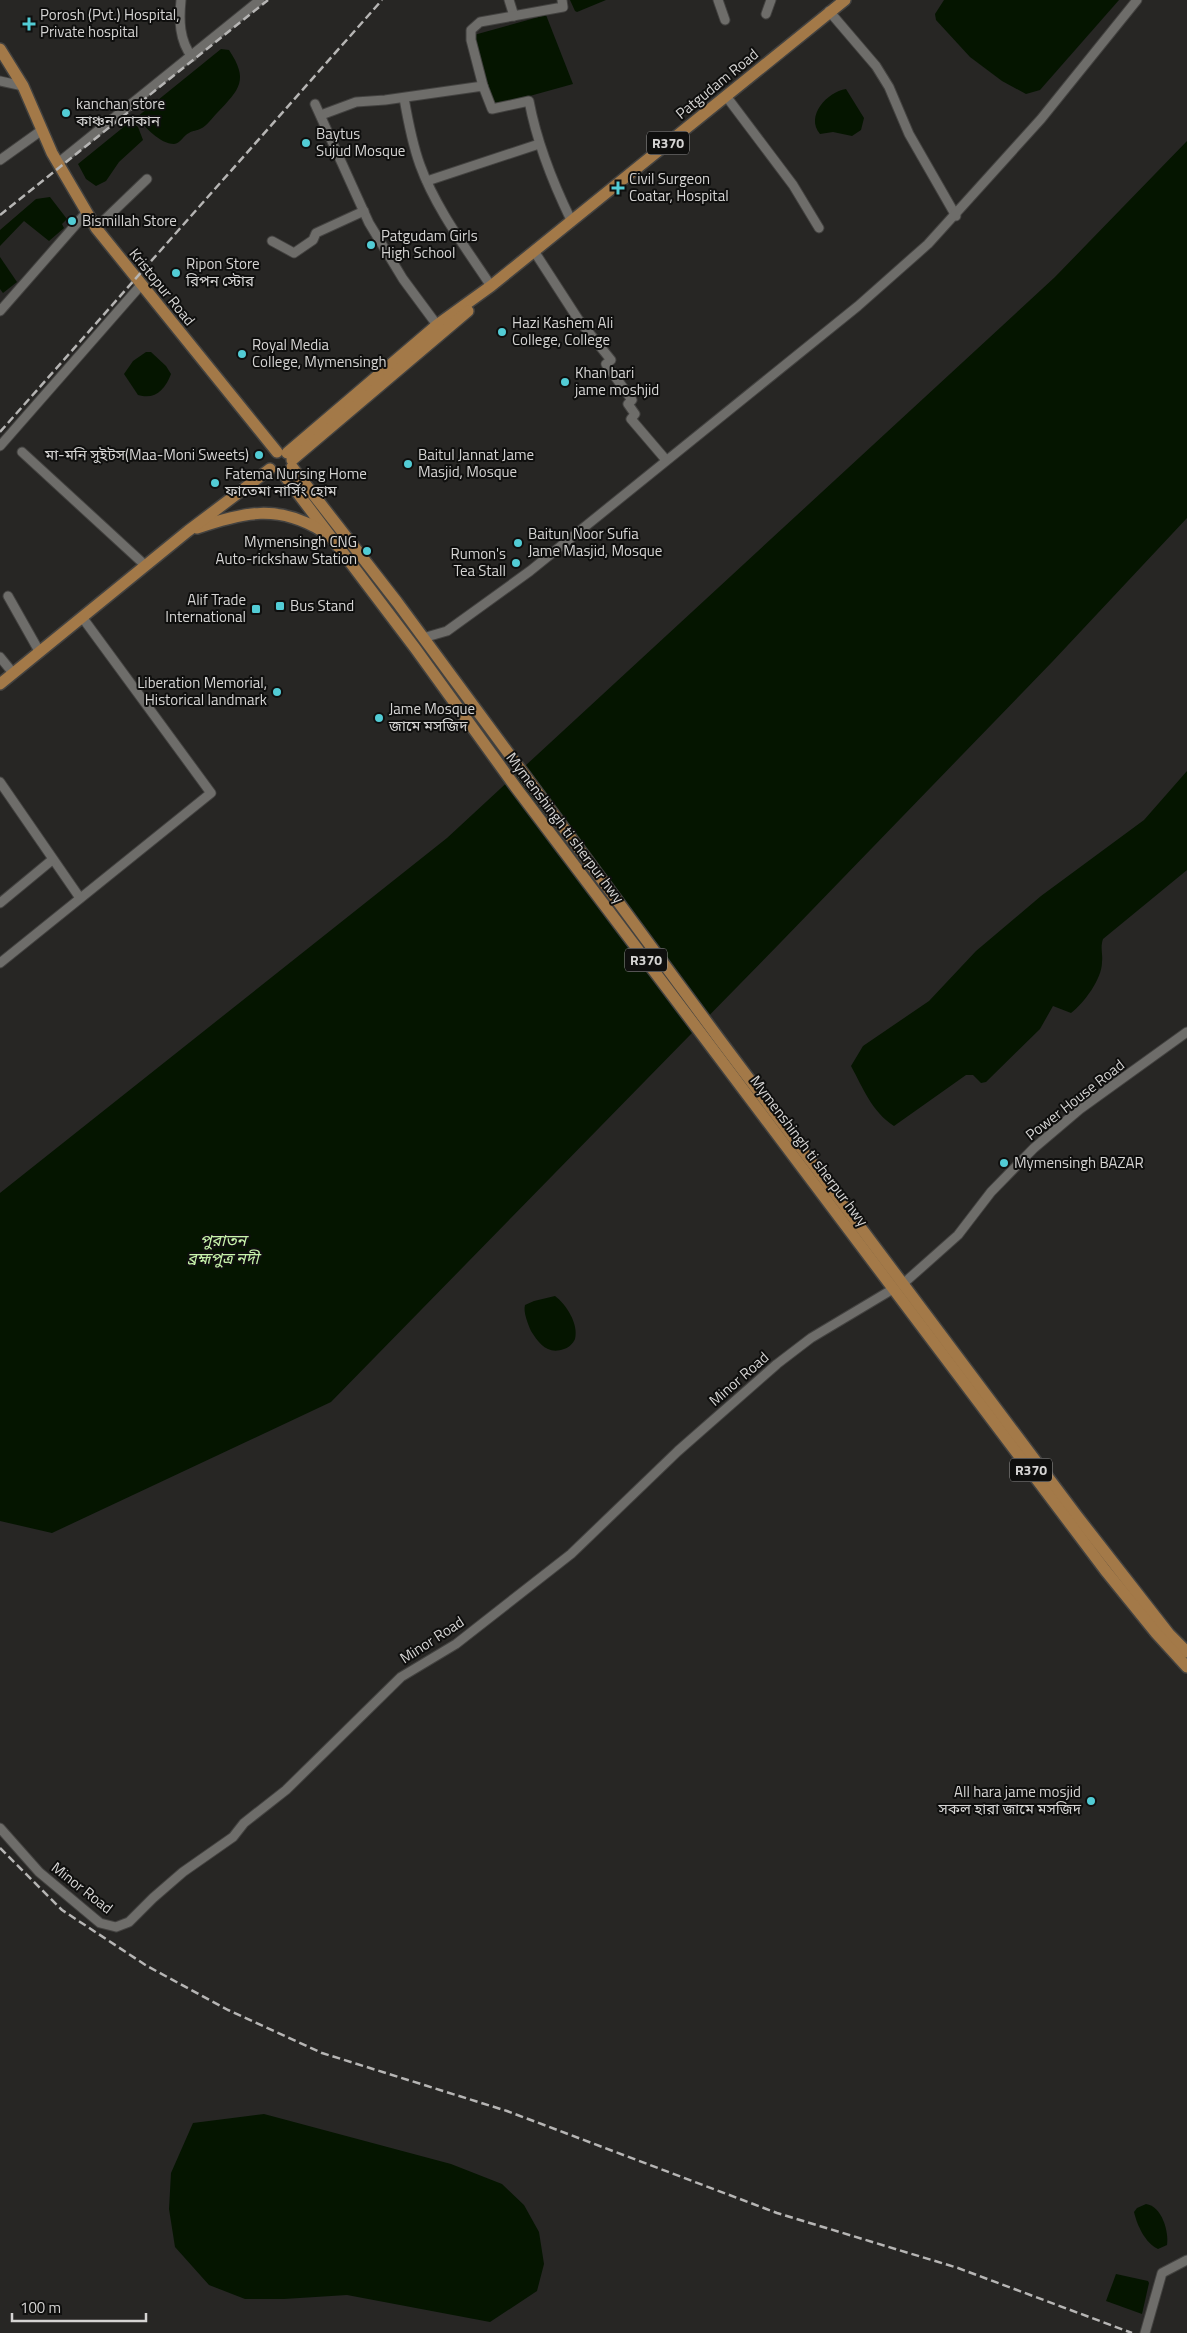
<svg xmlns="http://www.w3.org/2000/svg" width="1187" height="2333" viewBox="0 0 1187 2333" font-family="'Titillium Web','Noto Sans Bengali',sans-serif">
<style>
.water{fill:#051500}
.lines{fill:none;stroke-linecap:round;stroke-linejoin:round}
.minor-casing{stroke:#434240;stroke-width:11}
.major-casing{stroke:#434240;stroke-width:14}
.minor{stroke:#6e6d6a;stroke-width:9}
.major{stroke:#a37948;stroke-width:11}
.rail{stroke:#b6b5b4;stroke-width:2.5;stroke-dasharray:8 4;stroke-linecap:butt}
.poi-dot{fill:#52ccd5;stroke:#0f0f0e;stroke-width:2}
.labels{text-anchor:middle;stroke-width:4;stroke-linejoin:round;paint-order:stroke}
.shield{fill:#0f0f0e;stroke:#9a9998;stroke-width:1}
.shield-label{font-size:14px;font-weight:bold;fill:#d5d4d3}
.poi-label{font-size:15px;fill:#d5d4d3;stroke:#0f0f0e;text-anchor:start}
.street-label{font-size:15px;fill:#d5d4d3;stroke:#0f0f0e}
.water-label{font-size:16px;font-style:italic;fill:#c8f4ac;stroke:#0f0f0e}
</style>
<rect width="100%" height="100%" fill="#272624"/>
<g class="water">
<path d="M570 0H606L577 12 575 11Z"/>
<path d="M944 0H1119L1040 90 1026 94 1002 81 970 57 936 20 935 14Z"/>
<path d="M546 15 573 84 493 106 474 35Z"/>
<path d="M221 49 229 50C249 80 240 89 217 113 212 118 207 126 200 129 197 131 193 130 189 133 184 135 180 144 174 144 160 144 145 127 137 117Z"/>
<path d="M846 89 864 118 861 130 852 136 833 132 820 134C805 116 827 92 846 89Z"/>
<path d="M131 121 138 127 143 140 119 162 106 181 96 186 86 179 78 164Z"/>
<path d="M1187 141V518L1053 661 782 941 331 1402 52 1533 0 1521V1193L447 838 1055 277Z"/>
<path d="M50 197 67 219 62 224 64 228 49 241 24 221 0 246V230L36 199Z"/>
<path d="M0 257 17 282 3 293 0 289Z"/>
<path d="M146 352H151L166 366 171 374C165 390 155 400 138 395L124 374 133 361Z"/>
<path d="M1187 771V870L1103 939C1100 948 1103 953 1102 962 1102 979 1084 1003 1071 1013L1053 1006 1040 1029 986 1082 981 1083 973 1075H966L894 1126C872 1112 863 1088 851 1066L863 1046 929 1001 976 951 1041 896 1144 820Z"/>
<path d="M555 1296C566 1304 579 1324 575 1339 573 1344 568 1348 564 1349 548 1355 539 1344 531 1331 528 1324 523 1312 525 1305L534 1301Z"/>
<path d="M264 2114 451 2164 502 2184 524 2205 539 2232 544 2264 537 2291 490 2322 347 2295 284 2299H245L209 2285 175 2247 169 2209 171 2173 193 2123Z"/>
<path d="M1146 2204C1162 2206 1169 2232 1167 2245L1158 2249C1145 2243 1137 2225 1134 2212L1137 2208Z"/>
<path d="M1116 2274 1148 2281 1149 2283 1142 2314 1106 2301Z"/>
</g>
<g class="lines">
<g class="minor-casing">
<g id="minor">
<path d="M181 0C179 20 179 40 192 57"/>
<path d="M509 0 514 16"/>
<path d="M718 0 725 20"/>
<path d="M829 11 876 66 889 87 909 134 956 216"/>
<path d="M766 14 771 0"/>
<path d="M0 81 23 86"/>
<path d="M483 86 471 40V30L480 22 563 7 562 0"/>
<path d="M726 96 793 185 819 228"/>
<path d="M404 98C408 121 412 143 420 165 436 209 466 248 491 286"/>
<path d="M315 104 369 223 403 279 437 325"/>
<path d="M321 115 356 102 385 100 483 86 492 109 529 101C537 143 552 181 571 220"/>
<path d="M0 160 42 130"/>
<path d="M58 163 260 0"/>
<path d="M427 181 539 144"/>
<path d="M96 228 147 179"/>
<path d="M272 241 294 253 313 240 316 233 364 211"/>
<path d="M534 251 578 319 611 360 606 364 632 400 628 404 635 414 631 419 666 460"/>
<path d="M0 311 86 213"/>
<path d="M0 446 141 285"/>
<path d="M22 452 146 566"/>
<path d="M8 596 39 651"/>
<path d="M423 638 447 631 530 571 858 306 928 244 1041 119 1137 0"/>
<path d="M0 657 13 673"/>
<path d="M0 782 80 898"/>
<path d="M0 903 52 860"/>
<path d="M0 963 211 793 82 617"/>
<path d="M904 1283 958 1235 991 1192 1034 1148 1080 1109 1187 1032"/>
<path d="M0 1828 39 1872 100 1923 116 1927 129 1922 153 1898 183 1872 233 1837 244 1823 286 1790 401 1677 456 1644 571 1554 678 1451 777 1364 811 1338 893 1289"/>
<path d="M1145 2333 1162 2273 1187 2260"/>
</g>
</g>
<g class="major-casing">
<g id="major">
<path d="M0 49 23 86 52 153 96 228 277 452"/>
<path d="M287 453 437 325 491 286 845 0"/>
<path d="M292 460 468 311"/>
<path d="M292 467 397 602 720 1040 1077 1516 1169 1634 1187 1652"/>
<path d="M284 475 415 648 517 789 1105 1570 1156 1633 1187 1667"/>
<path d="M197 528C244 512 278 504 322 531"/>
<path d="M0 684 188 531 270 469"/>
</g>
</g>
<use href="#minor" class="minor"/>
<use href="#major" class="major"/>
<g class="rail">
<path d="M0 215 268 0"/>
<path d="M0 432 382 0"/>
<path d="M0 1848 62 1910 147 1966 228 2010 322 2053 507 2111 777 2213 958 2268 1132 2333"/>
</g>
</g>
<g class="poi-dot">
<path d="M26.5 16.5h5v5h5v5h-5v5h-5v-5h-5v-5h5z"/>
<circle cx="66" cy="113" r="5"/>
<circle cx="306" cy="143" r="5"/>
<path d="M615.5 180.5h5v5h5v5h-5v5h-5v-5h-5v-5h5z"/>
<circle cx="72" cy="221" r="5"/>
<circle cx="371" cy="245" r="5"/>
<circle cx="176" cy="273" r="5"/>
<circle cx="502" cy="332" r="5"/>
<circle cx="242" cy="354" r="5"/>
<circle cx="565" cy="382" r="5"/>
<circle cx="259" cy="455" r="5"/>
<circle cx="408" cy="464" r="5"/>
<circle cx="215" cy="483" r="5"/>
<circle cx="518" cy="543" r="5"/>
<circle cx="367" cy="551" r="5"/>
<circle cx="516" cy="563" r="5"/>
<rect x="275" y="601" width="10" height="10" rx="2.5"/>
<rect x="251" y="604" width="10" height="10" rx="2.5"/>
<circle cx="277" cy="692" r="5"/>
<circle cx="379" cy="718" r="5"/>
<circle cx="1004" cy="1163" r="5"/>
<circle cx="1091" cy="1801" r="5"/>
</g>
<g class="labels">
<g class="shield">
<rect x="647" y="131.5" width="42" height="23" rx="4"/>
<rect x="625" y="948.5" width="42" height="23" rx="4"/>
<rect x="1010" y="1458.5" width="42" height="23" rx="4"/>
</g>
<g class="shield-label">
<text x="668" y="148">R370</text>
<text x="646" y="965">R370</text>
<text x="1031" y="1475">R370</text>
</g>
<g class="poi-label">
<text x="40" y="20">Porosh (Pvt.) Hospital,<tspan x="40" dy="17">Private hospital</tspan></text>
<text x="76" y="109">kanchan store<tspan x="76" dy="17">কাঞ্চন দোকান</tspan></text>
<text x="316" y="139">Baytus<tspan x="316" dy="17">Sujud Mosque</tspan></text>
<text x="629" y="184">Civil Surgeon<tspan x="629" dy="17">Coatar, Hospital</tspan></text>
<text x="82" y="226">Bismillah Store</text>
<text x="381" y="241">Patgudam Girls<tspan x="381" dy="17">High School</tspan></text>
<text x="186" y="269">Ripon Store<tspan x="186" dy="17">রিপন স্টোর</tspan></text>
<text x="512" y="328">Hazi Kashem Ali<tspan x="512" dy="17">College, College</tspan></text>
<text x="252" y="350">Royal Media<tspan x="252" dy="17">College, Mymensingh</tspan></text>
<text x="575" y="378">Khan bari<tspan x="575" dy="17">jame moshjid</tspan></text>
<text x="249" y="460" text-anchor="end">মা-মনি সুইটস(Maa-Moni Sweets)</text>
<text x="418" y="460">Baitul Jannat Jame<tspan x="418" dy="17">Masjid, Mosque</tspan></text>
<text x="225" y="479">Fatema Nursing Home<tspan x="225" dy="17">ফাতেমা নার্সিং হোম</tspan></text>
<text x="528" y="539">Baitun Noor Sufia<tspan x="528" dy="17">Jame Masjid, Mosque</tspan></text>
<text x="357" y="547" text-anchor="end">Mymensingh CNG<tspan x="357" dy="17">Auto-rickshaw Station</tspan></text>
<text x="506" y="559" text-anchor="end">Rumon's<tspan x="506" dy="17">Tea Stall</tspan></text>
<text x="246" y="605" text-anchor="end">Alif Trade<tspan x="246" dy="17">International</tspan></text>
<text x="290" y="611">Bus Stand</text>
<text x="267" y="688" text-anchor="end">Liberation Memorial,<tspan x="267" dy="17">Historical landmark</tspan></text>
<text x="389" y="714">Jame Mosque<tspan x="389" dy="17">জামে মসজিদ</tspan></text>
<text x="1014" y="1168">Mymensingh BAZAR</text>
<text x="1081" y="1797" text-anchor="end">All hara jame mosjid<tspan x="1081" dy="17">সকল হারা জামে মসজিদ</tspan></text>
</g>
<g class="street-label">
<text transform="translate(717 84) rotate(-39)" y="5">Patgudam Road</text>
<text transform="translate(162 287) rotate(51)" y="5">Kristopur Road</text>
<text transform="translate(565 828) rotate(53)" y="5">Mymenshingh ti sherpur hwy</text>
<text transform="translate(1075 1100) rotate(-38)" y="5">Power House Road</text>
<text transform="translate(809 1151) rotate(53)" y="5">Mymenshingh ti sherpur hwy</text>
<text transform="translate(739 1379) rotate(-41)" y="5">Minor Road</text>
<text transform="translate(432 1640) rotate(-33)" y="5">Minor Road</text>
<text transform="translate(82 1888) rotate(38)" y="5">Minor Road</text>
</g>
<g class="water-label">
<text x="223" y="1246">পুরাতন<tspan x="223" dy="18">ব্রহ্মপুত্র নদী</tspan></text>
</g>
</g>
<path d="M12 2313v8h134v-8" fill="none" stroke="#d5d4d3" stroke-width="2.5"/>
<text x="20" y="2313" font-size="15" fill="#d5d4d3" stroke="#0f0f0e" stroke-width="4" paint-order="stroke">100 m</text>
</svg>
